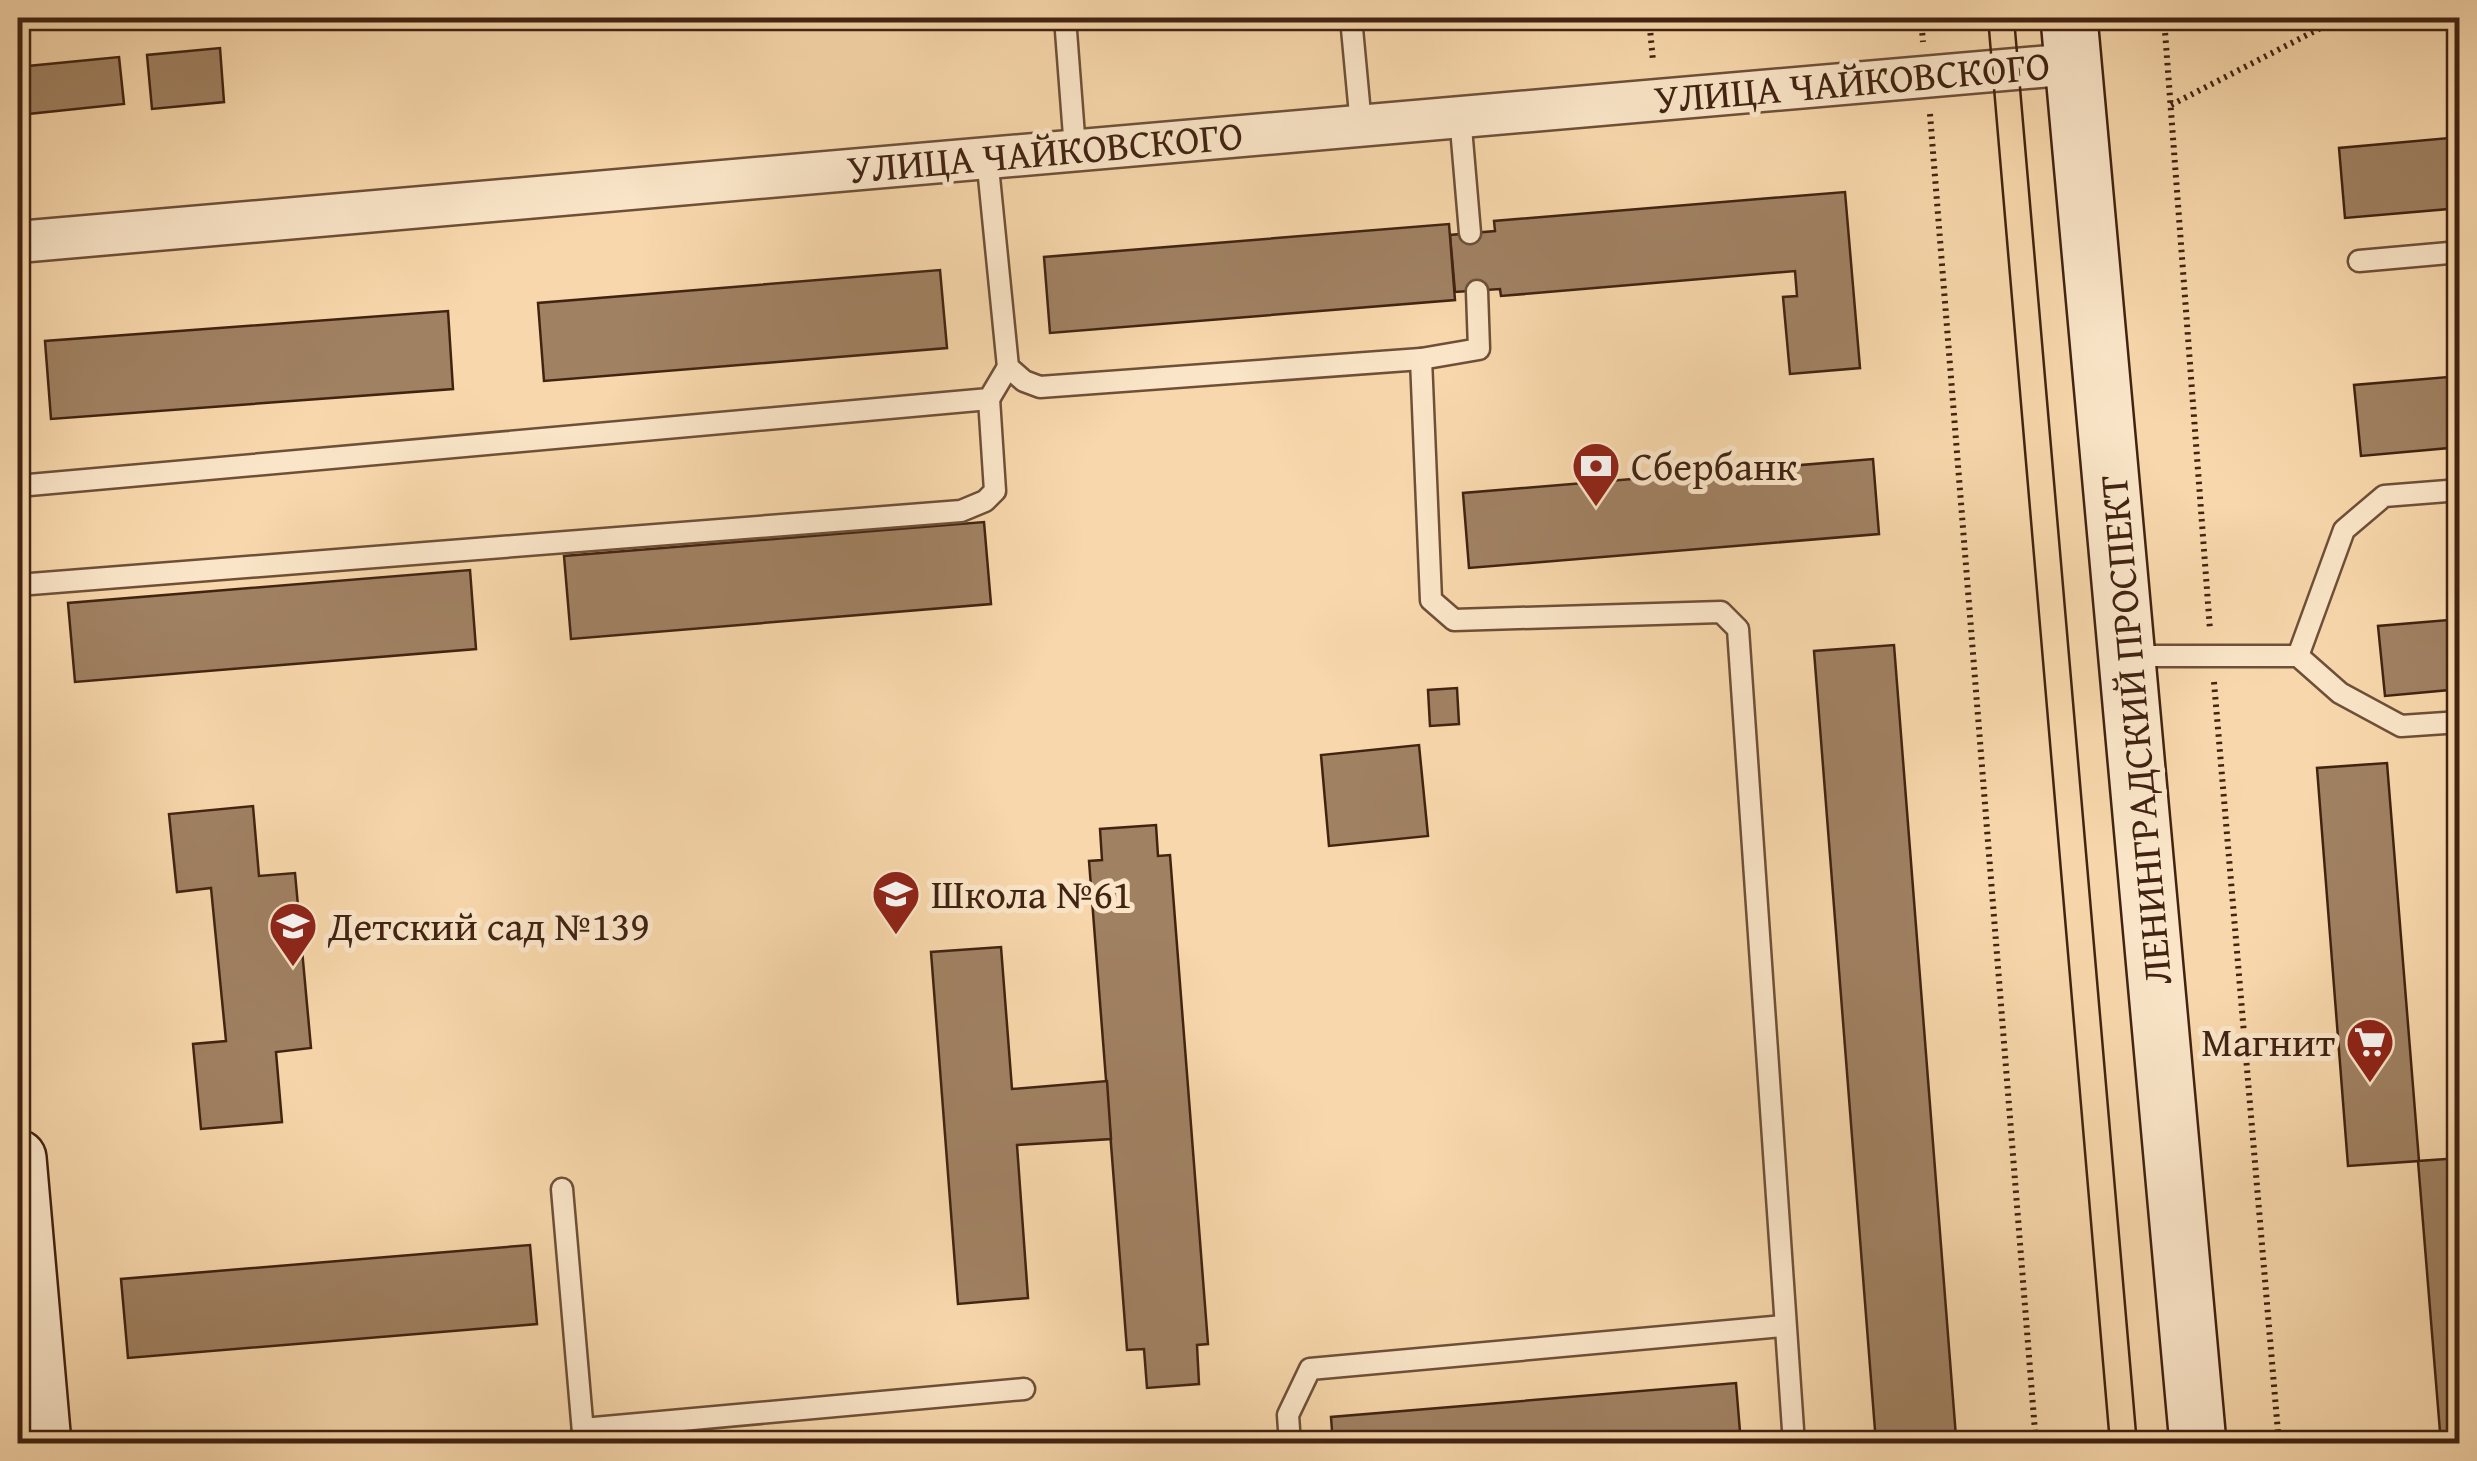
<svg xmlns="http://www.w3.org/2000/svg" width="2477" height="1461" viewBox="0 0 2477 1461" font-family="'Gentium Book Plus',serif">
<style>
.building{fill:#a08162;stroke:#412312;stroke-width:2.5}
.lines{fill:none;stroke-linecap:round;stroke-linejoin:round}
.lane-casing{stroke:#6e5038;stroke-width:25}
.street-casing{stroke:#6e5038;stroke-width:45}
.secondary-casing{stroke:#412312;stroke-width:60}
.path{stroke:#412312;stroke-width:6;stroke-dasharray:2.5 5;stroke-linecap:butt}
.lane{stroke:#fae5c8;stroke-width:20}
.street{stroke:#fae5c8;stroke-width:40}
.secondary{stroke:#fae5c8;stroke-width:55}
.tram{stroke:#412312;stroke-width:2.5}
.labels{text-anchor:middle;stroke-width:10;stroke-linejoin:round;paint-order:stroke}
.street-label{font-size:40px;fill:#412312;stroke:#fae5c8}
.poi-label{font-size:40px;fill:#412312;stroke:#fae5c8;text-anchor:start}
</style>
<rect width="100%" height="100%" fill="#f7d7ab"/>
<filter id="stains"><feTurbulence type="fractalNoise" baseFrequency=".002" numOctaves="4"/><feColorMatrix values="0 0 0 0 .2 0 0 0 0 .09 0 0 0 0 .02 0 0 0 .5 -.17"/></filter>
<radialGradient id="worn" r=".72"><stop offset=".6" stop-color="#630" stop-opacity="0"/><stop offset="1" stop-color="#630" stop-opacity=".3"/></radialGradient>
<g class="building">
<path d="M1124 18H1204V22L1125 28Z"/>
<path d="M220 48 224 102 152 109 147 55Z"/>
<path d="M119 57 124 104 18 115V67Z"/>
<path d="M2460 137V208L2345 218 2339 148Z"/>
<path d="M1845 192 1860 368 1790 374 1783 297 1797 296 1795 271 1501 296 1500 289 1455 292 1450 235 1495 231 1494 221Z"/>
<path d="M1449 224 1455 300 1050 333 1044 257Z"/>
<path d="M940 270 947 348 544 381 538 303Z"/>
<path d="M448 311 453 389 51 419 45 341Z"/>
<path d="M2460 376V447L2361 456 2354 385Z"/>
<path d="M1873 459 1879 534 1469 568 1463 493Z"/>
<path d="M984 522 991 604 571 639 564 556Z"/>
<path d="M470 570 476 649 75 682 68 603Z"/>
<path d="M2460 619V689L2385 696 2378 626Z"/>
<path d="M1894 645 1956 1437 1876 1443 1814 651Z"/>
<path d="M1457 688 1459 724 1430 726 1428 690Z"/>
<path d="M1419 745 1428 836 1329 846 1321 755Z"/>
<path d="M2387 763 2419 1161 2348 1166 2317 768Z"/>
<path d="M253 806 259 876 295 873 311 1048 276 1052 282 1122 201 1129 193 1044 226 1041 211 888 177 892 169 814Z"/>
<path d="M1156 825 1158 856 1170 855 1208 1344 1197 1345 1199 1384 1147 1388 1144 1349 1127 1350 1089 861 1102 860 1100 829Z"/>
<path d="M1001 947 1012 1089 1107 1081 1111 1139 1017 1145 1028 1298 958 1304 931 952Z"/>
<path d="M2460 1158V1444H2441L2418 1161Z"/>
<path d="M530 1245 537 1324 128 1358 121 1279Z"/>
<path d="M1736 1383 1741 1444H1333L1331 1417Z"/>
</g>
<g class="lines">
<g class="lane-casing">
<g id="lane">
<path d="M1065 18 1075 149"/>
<path d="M1351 18 1361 125"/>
<path d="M1460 116 1470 233"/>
<path d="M987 157 1008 367 1024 381 1040 387 1421 359 1431 600 1454 620 1721 612 1738 629 1794 1444"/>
<path d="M2359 261 2460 252"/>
<path d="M1421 359 1479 349 1477 291"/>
<path d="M18 486 989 399 1008 367"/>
<path d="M18 585 961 511 985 501 995 491 989 399"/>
<path d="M2129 656H2298L2340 693 2401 726 2460 722"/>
<path d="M2298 656 2344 530 2384 496 2460 490"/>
<path d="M562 1189 584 1444"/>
<path d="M583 1429 1024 1389"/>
<path d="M1290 1444 1288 1415 1310 1369 1783 1326"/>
</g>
</g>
<g class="street-casing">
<path id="street" d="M18 242 2073 64"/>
</g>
<g class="secondary-casing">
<g id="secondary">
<path d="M2069 18 2198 1444"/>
<path d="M18 1158 43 1444"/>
</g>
</g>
<g class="path">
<path d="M1649 18 1653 61"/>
<path d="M1921 18 1923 42"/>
<path d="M2164 18 2210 630"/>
<path d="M2171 105 2340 18"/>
<path d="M1930 114 2036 1444"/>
<path d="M2214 682 2279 1444"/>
</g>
<use href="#lane" class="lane"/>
<use href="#street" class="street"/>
<use href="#secondary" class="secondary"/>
<g class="tram">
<path d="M1988 18 2110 1444"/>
<path d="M2014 18 2137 1444"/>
</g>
</g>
<defs>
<g id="bank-pin" transform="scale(2.5)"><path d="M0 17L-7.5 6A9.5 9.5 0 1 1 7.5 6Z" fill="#8f2418" stroke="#fae5c8"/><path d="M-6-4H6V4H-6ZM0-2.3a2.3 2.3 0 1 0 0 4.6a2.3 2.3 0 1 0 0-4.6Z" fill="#fff"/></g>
<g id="school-pin" transform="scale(2.5)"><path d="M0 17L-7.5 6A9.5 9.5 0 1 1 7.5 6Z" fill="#8f2418" stroke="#fae5c8"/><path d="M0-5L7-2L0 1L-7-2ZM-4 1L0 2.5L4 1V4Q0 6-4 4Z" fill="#fff"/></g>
<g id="supermarket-pin" transform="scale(2.5)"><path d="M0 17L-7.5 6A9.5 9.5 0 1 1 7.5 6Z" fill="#8f2418" stroke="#fae5c8"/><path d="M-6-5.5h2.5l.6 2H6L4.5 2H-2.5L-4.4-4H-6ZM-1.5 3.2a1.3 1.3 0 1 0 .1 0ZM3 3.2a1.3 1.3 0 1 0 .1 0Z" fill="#fff"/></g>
</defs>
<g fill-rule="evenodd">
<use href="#bank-pin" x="1596" y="466"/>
<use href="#school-pin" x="896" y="894"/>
<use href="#school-pin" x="293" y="926"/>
<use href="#supermarket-pin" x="2370" y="1042"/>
</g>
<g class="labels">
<g class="street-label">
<text transform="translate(1852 82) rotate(-5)" y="14">УЛИЦА ЧАЙКОВСКОГО</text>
<text transform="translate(1045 152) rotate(-5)" y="14">УЛИЦА ЧАЙКОВСКОГО</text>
<text transform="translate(2135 730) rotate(-95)" y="14">ЛЕНИНГРАДСКИЙ ПРОСПЕКТ</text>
</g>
<g class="poi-label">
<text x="1631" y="480">Сбербанк</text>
<text x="931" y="908">Школа №61</text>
<text x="328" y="940">Детский сад №139</text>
<text x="2335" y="1056" text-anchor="end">Магнит</text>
</g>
</g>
<rect width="2477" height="1461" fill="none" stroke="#f7d7ab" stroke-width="60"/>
<rect x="20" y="20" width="2437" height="1421" fill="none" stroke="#412312" stroke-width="5"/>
<rect x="30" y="30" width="2417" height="1401" fill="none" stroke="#412312" stroke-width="2.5"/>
<rect width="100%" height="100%" filter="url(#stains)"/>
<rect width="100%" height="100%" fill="url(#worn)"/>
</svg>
